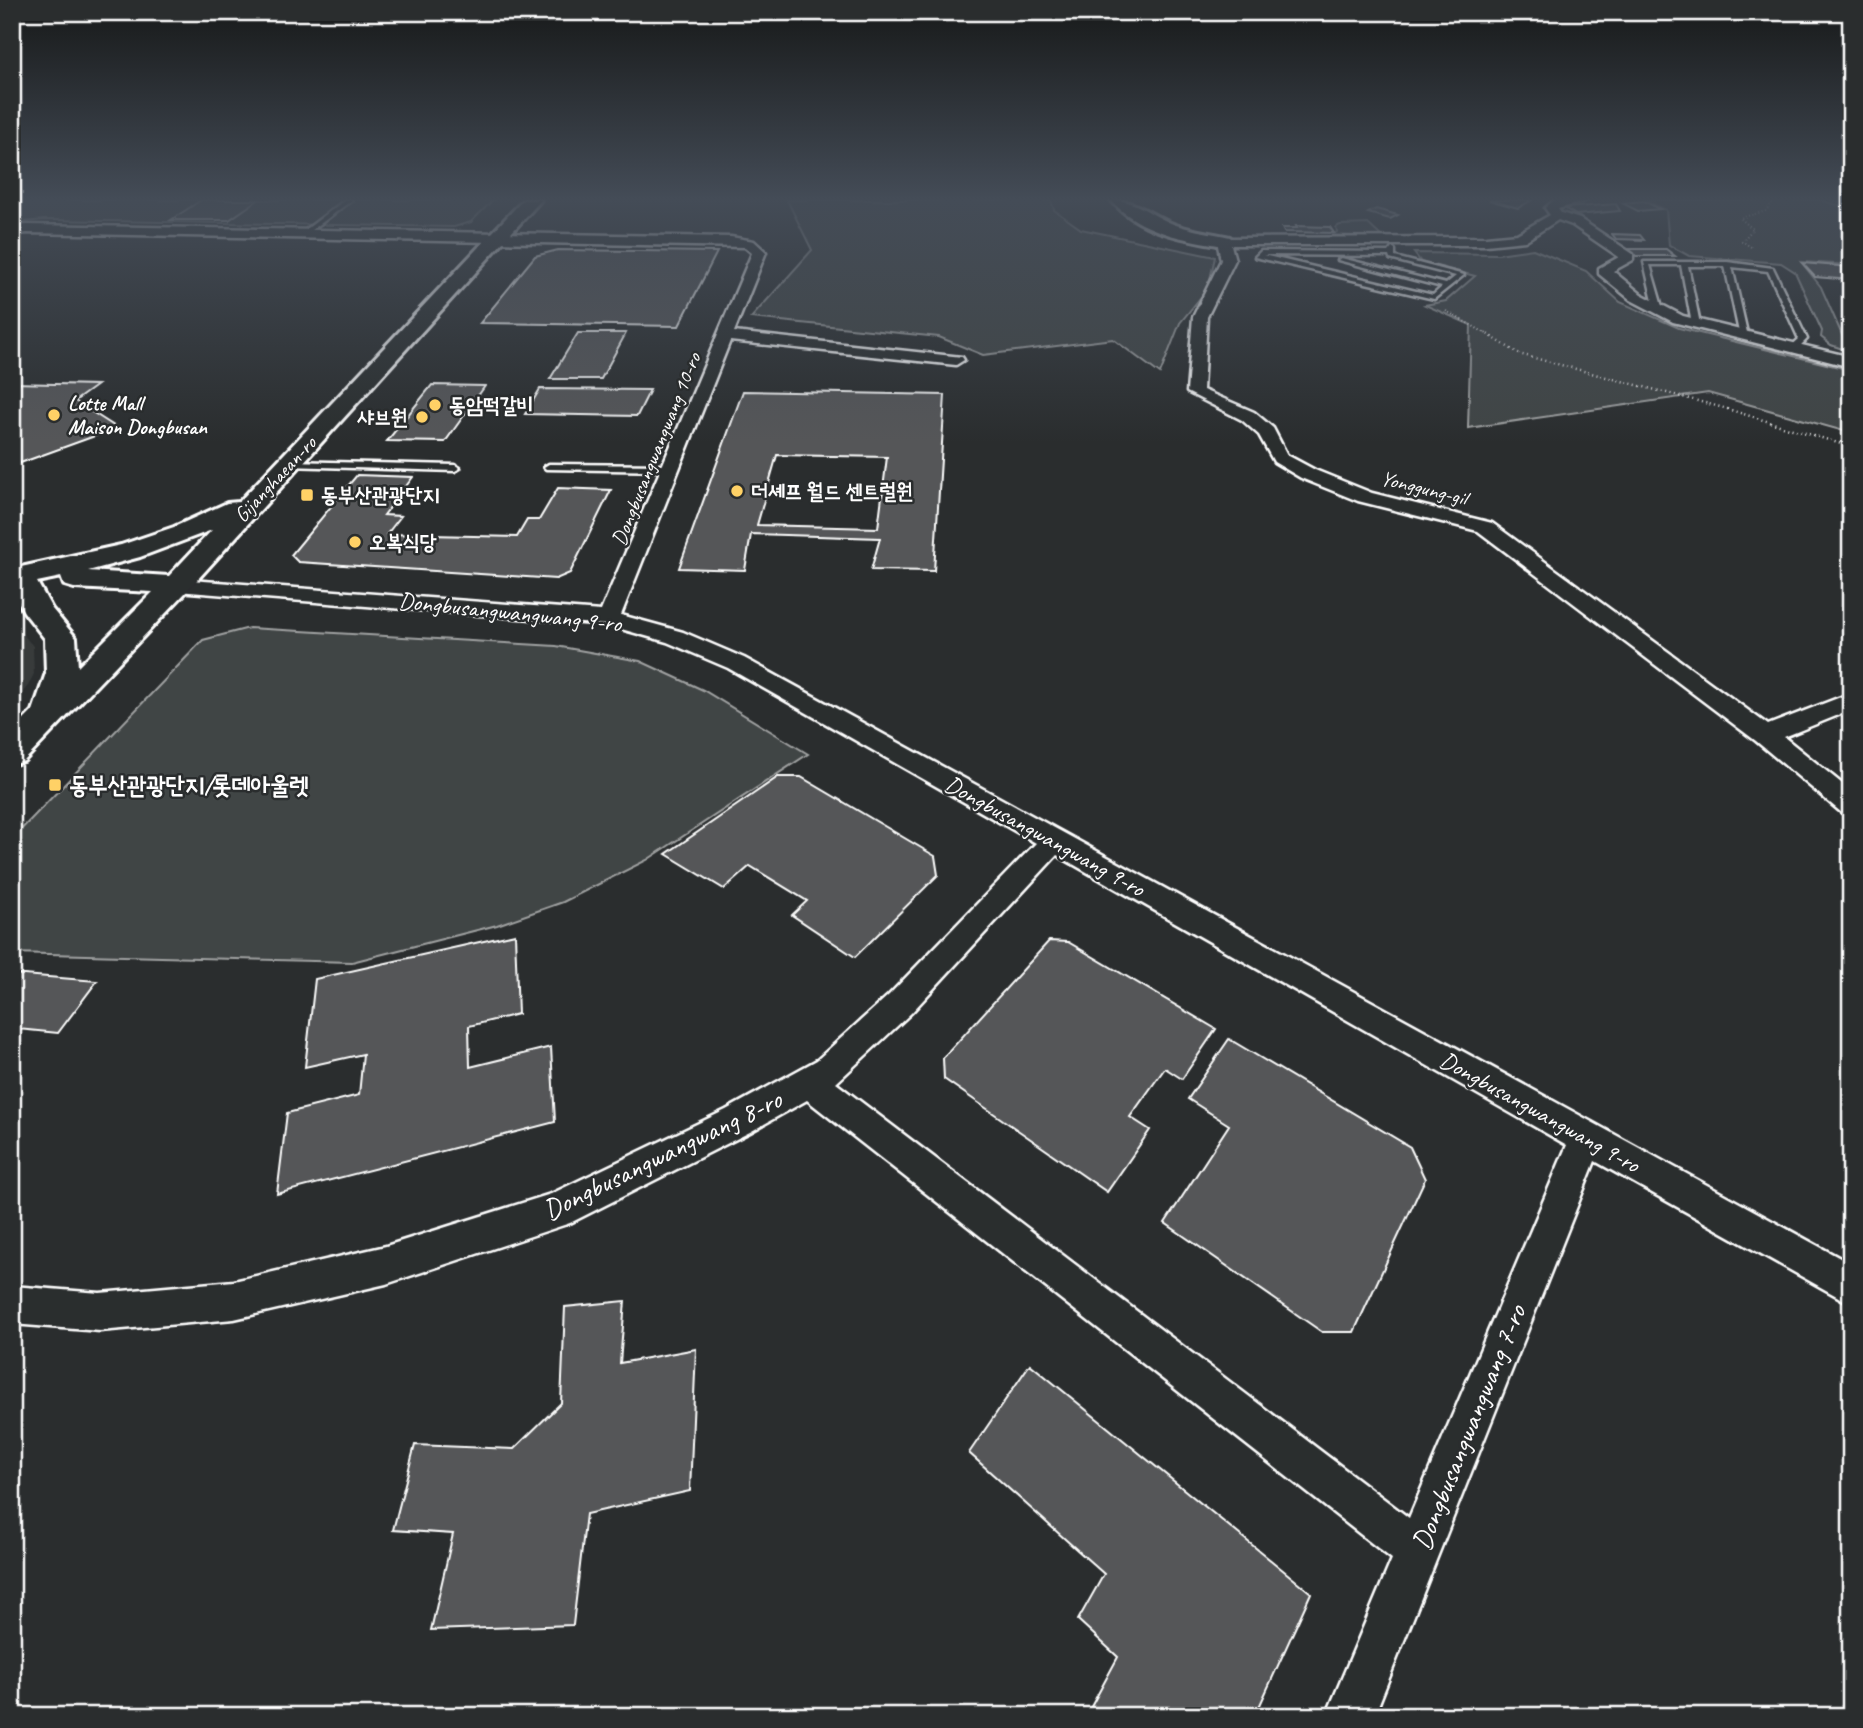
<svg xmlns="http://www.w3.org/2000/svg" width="1863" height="1728" viewBox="0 0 1863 1728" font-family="Caveat,'Poor Story',sans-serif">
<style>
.built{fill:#373a3b}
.green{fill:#414445;stroke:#a0a2a2;stroke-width:2}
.building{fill:#555758;stroke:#fff;stroke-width:2;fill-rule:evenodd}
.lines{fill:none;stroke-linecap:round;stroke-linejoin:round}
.lane-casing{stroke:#fff;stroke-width:5}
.street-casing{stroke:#fff;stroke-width:5}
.secondary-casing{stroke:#fff;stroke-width:6}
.path-far1{stroke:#fff;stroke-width:2;stroke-dasharray:1 2.5;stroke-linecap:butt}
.path{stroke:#fff;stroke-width:2.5;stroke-dasharray:1 3.5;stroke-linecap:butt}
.lane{fill:#2a2d2e;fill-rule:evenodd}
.street{fill:#2a2d2e;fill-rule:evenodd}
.secondary{fill:#2a2d2e;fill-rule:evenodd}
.poi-dot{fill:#ffd166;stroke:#2a2d2e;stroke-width:2.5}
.labels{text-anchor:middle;stroke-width:5;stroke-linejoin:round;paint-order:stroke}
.far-poi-label{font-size:21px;font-weight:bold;fill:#fff;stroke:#2a2d2e;text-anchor:start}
.far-street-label{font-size:21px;fill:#fff;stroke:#2a2d2e}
.street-label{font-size:24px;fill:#fff;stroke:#2a2d2e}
.poi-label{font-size:24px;font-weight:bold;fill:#fff;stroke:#2a2d2e;text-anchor:start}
.near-street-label{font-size:28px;fill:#fff;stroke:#2a2d2e}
</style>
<rect width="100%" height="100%" fill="#2a2d2e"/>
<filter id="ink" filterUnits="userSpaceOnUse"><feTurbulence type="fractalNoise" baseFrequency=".0143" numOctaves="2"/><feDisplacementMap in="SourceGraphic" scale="14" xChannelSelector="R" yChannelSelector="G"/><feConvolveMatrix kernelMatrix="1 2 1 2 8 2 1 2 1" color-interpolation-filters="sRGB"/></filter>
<g filter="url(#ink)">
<path class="built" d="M12 630 21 632 33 646 34 674 28 686 12 704Z"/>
<g class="green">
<path d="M12 200H493L471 222 454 227 45 220 12 223Z"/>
<path d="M787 200H1051L1054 210 1081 229 1215 257 1208 288 1180 323 1160 374 1113 339 983 355 939 337 751 318 812 250Z"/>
<path d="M1645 200H1820L1851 209V265L1801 262 1821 287 1846 344 1851 345V352L1831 345 1821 337 1822 331 1795 272 1781 263 1689 256 1669 245 1666 210Z"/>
<path d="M1368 224 1382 237 1332 235 1337 232 1336 227 1340 225Z"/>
<path d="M1533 249 1586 271 1620 302 1679 328 1851 370V433L1708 393 1468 428 1471 325 1425 305 1446 301 1475 276 1421 262 1414 253 1498 254Z"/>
<path d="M249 628 556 646 640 661 703 690 808 754 647 860 563 902 497 925 352 962 12 953V839L203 640Z"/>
</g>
<g class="building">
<path d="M201 200H258L229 220H171Z"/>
<path d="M1489 200H1532L1518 208Z"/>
<path d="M1644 201 1660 209 1638 211 1622 203Z"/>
<path d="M1616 204 1620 211 1576 215 1564 208Z"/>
<path d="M1376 209 1398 215 1390 219 1368 213Z"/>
<path d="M1296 226 1330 227 1334 233 1284 232 1282 228H1297Z"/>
<path d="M1612 234 1640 235 1644 240 1616 239Z"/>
<path d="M1628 249H1666L1675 256H1636Z"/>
<path d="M558 250 717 252 679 326 480 323 535 256Z"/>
<path d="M1802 263 1851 267V280L1815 277Z"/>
<path d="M578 333H626L601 379H550Z"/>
<path d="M12 383 97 385 75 401 117 428 12 466Z"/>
<path d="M432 385 485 386 445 442 387 441Z"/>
<path d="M540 389 650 390 637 416 525 414Z"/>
<path d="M743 391 945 395 934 571 871 570 880 538 751 534 745 570 679 568ZM777 455 887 457 878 528 757 525Z"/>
<path d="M357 475 413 477 384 515 401 516 387 534 517 537 527 520H539L558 488 611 490 570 573 556 579 298 562 291 555Z"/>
<path d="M778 777H801L935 856 938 875 855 957 792 915 807 901 750 866 724 889 666 854Z"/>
<path d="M515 934 518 1014 469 1026 470 1067 551 1047 555 1122 277 1194 287 1113 359 1095 363 1054 305 1067 315 979Z"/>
<path d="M1049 941 1068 942 1216 1029 1182 1079 1165 1068 1130 1117 1150 1130 1107 1192 944 1079 943 1058Z"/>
<path d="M12 974 97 981 58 1033 18 1029 12 1037Z"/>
<path d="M1229 1039 1410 1147 1425 1179 1354 1332H1322L1165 1223 1229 1125 1188 1099Z"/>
<path d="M625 1301 620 1363 696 1349 690 1491 586 1514 573 1625 431 1630 453 1534 393 1530 415 1445 514 1449 561 1403 565 1307Z"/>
<path d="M1030 1364 1311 1593 1255 1716H1086L1118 1657 1078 1620 1104 1574 969 1453Z"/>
</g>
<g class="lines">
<g class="lane-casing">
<g id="lane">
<path d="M345 200H352L304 236H300V234Z"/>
<path d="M12 221 29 228 30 229 27 231 12 225Z"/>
<path d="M1392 248 1395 250V257L1464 275 1434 299 1255 257 1261 251 1389 252ZM1263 255 1389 256 1390 259 1456 276 1446 284 1341 258 1338 260 1442 287 1433 295Z"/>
<path d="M1644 262H1727L1773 268 1807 339 1795 351 1788 349 1799 339 1768 271 1732 267 1748 337 1744 339 1740 337 1725 266H1688L1700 324 1696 326 1692 324 1681 265H1650L1663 310 1659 312 1655 310Z"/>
<path d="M289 461 455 465 460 468 455 471 286 466 284 464Z"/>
<path d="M549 464 671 465 676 468 671 471 546 469 544 467Z"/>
</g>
</g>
<g class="street-casing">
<g id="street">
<path d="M1554 200H1588L1558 209 1561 213 1580 219 1633 254V260L1613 271 1641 294 1683 316 1851 357V367L1673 322 1631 300 1599 274V268L1619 257 1572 225 1558 220 1525 241 1486 245H1231L1235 260 1207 317 1203 390 1254 412 1273 428 1287 455 1315 470 1372 493 1492 523 1768 725 1851 693V710L1784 737 1851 791V815L1842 813 1756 741 1478 531 1358 501 1301 478 1274 462 1259 435 1242 420 1187 392 1193 317 1221 260 1217 241 1219 238 1486 237 1517 234 1550 215 1545 208Z"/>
<path d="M27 225 731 237 754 241 766 252 734 332 962 357 964 360 956 365 730 341 621 615 683 632 744 658 1851 1264V1304L1595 1161 1374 1716H1326L1392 1559 807 1100 750 1132 570 1223 386 1284 234 1319 100 1331 12 1324V1286L100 1293 234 1281 386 1246 551 1194 726 1110 817 1060 889 995 1036 843 728 668 667 642 607 625 177 591 169 590 166 585 169 580 177 579 601 611 752 253 745 247 27 233 12 235V227ZM1057 855 1567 1145 1409 1518 836 1083 911 1013Z"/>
</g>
</g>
<g class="secondary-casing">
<g id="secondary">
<path d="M523 200H541L187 591 24 761 12 765V732L33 711 46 673 45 639 24 612 12 590V569L121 545 174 527 227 503 239 502ZM212 530 169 576 88 571 140 557ZM61 577 64 585 74 588 153 592 78 667 76 638 52 609 37 582Z"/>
<path d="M1111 200C1139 200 1150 216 1176 225 1194 231 1212 233 1230 237L1233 241 1224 246C1186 240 1138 232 1111 200Z"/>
</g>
</g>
<g class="path-far1">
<path d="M1831 200 1851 205"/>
<path d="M1751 247 1742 241 1753 229 1740 218 1766 211 1774 200"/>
<path d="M1446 311 1487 334"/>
</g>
<path class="path" d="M1484 332 1519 354 1724 408 1851 447"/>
<use href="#lane" class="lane"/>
<use href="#street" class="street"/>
<use href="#secondary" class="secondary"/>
</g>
</g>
<linearGradient id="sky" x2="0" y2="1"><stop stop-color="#171919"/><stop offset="0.45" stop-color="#444c57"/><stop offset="1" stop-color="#444c57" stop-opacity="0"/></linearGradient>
<rect width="1863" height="442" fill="url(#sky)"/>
<g class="poi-dot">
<circle cx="435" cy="405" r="7"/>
<circle cx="54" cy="415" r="7"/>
<circle cx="422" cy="417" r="7"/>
<circle cx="737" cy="491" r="7"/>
<rect x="300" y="488" width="14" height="14" rx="3.5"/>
<circle cx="355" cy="542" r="7"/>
<rect x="48" y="778" width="14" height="14" rx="3.5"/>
</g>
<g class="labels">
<g class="far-poi-label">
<text x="68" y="410">Lotte Mall<tspan x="68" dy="24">Maison Dongbusan</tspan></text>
<text x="449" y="412">동암떡갈비</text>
<text x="408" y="424" text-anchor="end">샤브원</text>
<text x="751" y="498">더셰프 월드 센트럴원</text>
<text x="321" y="502">동부산관광단지</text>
<text x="369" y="549">오복식당</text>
</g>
<g class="far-street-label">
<text transform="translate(656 449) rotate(-68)" y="7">Dongbusangwangwang 10-ro</text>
<text transform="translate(275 479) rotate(-47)" y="7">Gijanghaean-ro</text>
<text transform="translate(1424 488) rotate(14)" y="7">Yonggung-gil</text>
</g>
<g class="street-label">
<text transform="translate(510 612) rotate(6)" y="8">Dongbusangwangwang 9-ro</text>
<text transform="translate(1045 836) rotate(29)" y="8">Dongbusangwangwang 9-ro</text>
<text transform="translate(1540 1112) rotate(29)" y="8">Dongbusangwangwang 9-ro</text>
</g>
<g class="poi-label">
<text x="69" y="793">동부산관광단지/롯데아울렛</text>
</g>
<g class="near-street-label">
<text transform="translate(662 1154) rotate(-26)" y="10">Dongbusangwangwang 8-ro</text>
<text transform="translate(1468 1427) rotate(-68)" y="10">Dongbusangwangwang 7-ro</text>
</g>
</g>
<rect width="1863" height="1728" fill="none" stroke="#2a2d2e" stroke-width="42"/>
<rect x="21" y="21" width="1821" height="1686" fill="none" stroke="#fff" stroke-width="2.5" filter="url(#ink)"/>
</svg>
